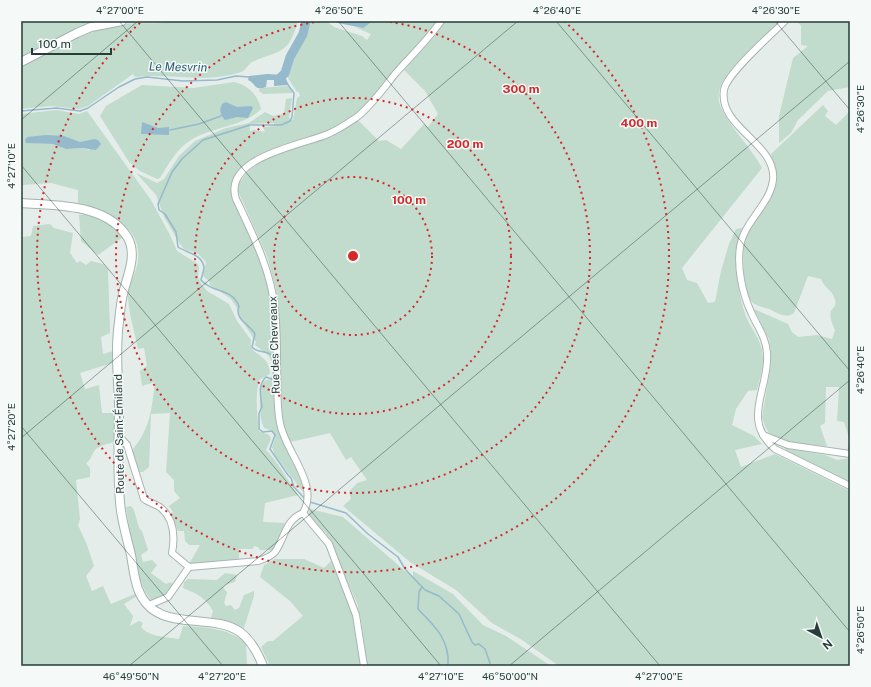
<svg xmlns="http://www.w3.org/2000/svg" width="871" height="687" viewBox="0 0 871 687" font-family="'Public Sans',sans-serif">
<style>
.green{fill:#c1dbcc;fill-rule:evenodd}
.water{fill:#94bacb}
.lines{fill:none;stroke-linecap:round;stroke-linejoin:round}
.stream{stroke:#94bacb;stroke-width:1.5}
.river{stroke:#94bacb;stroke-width:9}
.minor-casing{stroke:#a8b5b2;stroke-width:8}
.secondary-casing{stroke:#a2b4b0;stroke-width:10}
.minor{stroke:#fff;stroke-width:6}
.secondary{stroke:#fff;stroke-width:8}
.ticks{fill:none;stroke:#263d3a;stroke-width:1;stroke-opacity:0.45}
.ring{fill:none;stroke:#d62828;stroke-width:2;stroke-dasharray:2 4}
.labels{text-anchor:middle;stroke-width:3;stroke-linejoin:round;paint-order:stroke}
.street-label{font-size:11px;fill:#263d3a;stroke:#f5f9f8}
.water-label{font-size:12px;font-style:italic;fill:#265b73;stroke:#f5f9f8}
.centre{fill:#d62828;stroke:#f5f9f8;stroke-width:2}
.ring-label{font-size:12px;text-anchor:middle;font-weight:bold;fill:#d62828;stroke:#f5f9f8;stroke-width:3;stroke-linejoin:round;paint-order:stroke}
.neatline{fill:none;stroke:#263d3a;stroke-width:1.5}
.ticks-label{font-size:10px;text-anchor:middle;fill:#263d3a}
</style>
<rect width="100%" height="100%" fill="#e5edea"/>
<g class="green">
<path d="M21 21H93L21 56Z"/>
<path d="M174 21H298C288 55 282 49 252 62 248 64 246 70 241 72 207 84 170 73 135 77L133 74 88 106 79 109 51 106 21 109V66C53 49 86 30 122 24 139 22 158 25 174 21Z"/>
<path d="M309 21H326L334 27 362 36 367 40 371 34 355 27 363 28 373 21H437C409 60 372 108 329 131 300 146 269 157 239 170L231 185 233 201 250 232 261 260 272 296 275 376 273 364 268 355 255 345 256 342 241 319 237 308 231 299 209 284 210 282 203 276 206 262 197 253 184 249 180 244 164 217 156 195 136 173 157 183 164 179 179 156 195 141 226 128 249 123 265 112 273 116 284 114 286 99 292 98 289 118 293 120 297 98 300 96 299 92H297L288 78 287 63 301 42ZM274 123V126L263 127 265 132 254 130 250 131V124Z"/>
<path d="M445 21H780L723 81C719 89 717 96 720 105 726 123 752 148 762 168L682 268 687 280 697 283 708 303 715 302 721 271 729 244 736 229 742 228C732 251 737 297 748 321 753 331 760 339 762 351 765 364 760 377 757 390L748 391 736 409 732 425 754 436 762 444 735 450 741 467 775 454 850 491V666H559L522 640 492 623 456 590 410 562 343 506 351 499 349 492 357 483 367 480 351 457 346 460 330 433 290 442 281 419V356L276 289 267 256 237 189C249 154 302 148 332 137 341 133 350 126 358 120L379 141 386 140 401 149 424 124 428 127 438 114 425 91 404 70 434 37Z"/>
<path d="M797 21H850V87L828 91 798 120 791 133 779 143V116L793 58 808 46 801 45V26Z"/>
<path d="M234 82C248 85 258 95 261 109 246 126 212 127 191 140 177 148 168 165 160 178L157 179 140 171 129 162 100 116 106 106 142 85 193 88Z"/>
<path d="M287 86 291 89 292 93 263 94 259 91 260 88Z"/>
<path d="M823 105 828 111 825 116 836 125 850 111V452H847L850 440 844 422 837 421 839 387H826L825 423 820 426 827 446 792 443 769 433 765 426 762 417 771 365V350L769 339 754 309 788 324 792 332 798 337 817 335 832 339 835 330C833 325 829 318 831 311 833 307 837 306 835 300 833 290 824 288 821 279L808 276 794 313C786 319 777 313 769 309 762 307 754 305 750 300 743 292 742 247 745 237 751 217 770 204 776 184 778 175 774 164 771 154Z"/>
<path d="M56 110 79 114 87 111 151 200 170 235 177 251 198 264 199 268 198 277 201 283 207 291 229 304 237 321 251 340C247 356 270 352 270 374L259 380C255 397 257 414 259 431L269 435 271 439 266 450C277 460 288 481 298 495L265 503 263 522 285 523 273 550H260L258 547 254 546 253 549H239V559L189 564 200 545H189L185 541 184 531H178L171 515 173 512 169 506 180 498 174 491V480L166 472 170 413 151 414 149 467 143 472H138L132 450C150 430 152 408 155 382L142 386 140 371 147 366 144 348 138 349C135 333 129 315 128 298 128 287 134 276 137 266 146 227 109 212 78 203V190L51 183 23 185 21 194V114ZM94 139 89 150 82 148 66 149 53 144H31L80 142Z"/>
<path d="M87 214 109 224 123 237 98 255 81 241 79 215Z"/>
<path d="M50 224 54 228 73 233 70 253 77 263 80 261 86 265 91 261 103 264 108 269 110 333 101 337 103 354 113 351 112 363 80 373 85 389 99 385 102 413H114V442C108 444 100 445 95 450 91 455 92 459 86 463L90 468V477L76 480 80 519 78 525 87 545 94 566 86 576 92 591 103 586 111 604 135 594 137 596 124 604 133 616 130 626 139 621 143 623 141 627C149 637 167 637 179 639L183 626C205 627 228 628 246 643L247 666H21V237L31 236 33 226Z"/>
<path d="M272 379 275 381V403L301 477 303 492 275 455 272 447 275 439 273 431 264 428C258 415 260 398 261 384L266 380Z"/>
<path d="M784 448 825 455 837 460 850 458V482L787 451Z"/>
<path d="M131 506 134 510 139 528 142 531 148 550 141 555 143 562 152 560 157 565 151 573 166 584 171 582 173 586 164 596 152 601C133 579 131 535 126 507Z"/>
<path d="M310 509 343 517 413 578V571L453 594 483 625 506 636 551 666H367L361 620 357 603 326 533 308 516Z"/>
<path d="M275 559H304L324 568 331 561 354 619 361 666H270L261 647 268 641H273L303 616 290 601 260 577 264 565Z"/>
<path d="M225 573 237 575 235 582 225 585 223 588 227 592 224 603 226 606 231 605 235 610 239 608 244 595 254 591V596L244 628 232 622 211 618 213 611C206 598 196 593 183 588L184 582 188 579 217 580Z"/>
</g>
<g class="water">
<path d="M335 21H373L363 28 338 23Z"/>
<path d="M267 74 284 75 289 85 274 86V80H267L266 87C253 91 257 84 248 80L249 76Z"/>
<path d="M226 102 237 107 251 106 253 108 248 118 237 117 225 120C220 115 219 110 222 104Z"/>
<path d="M142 122 158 128 169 127V135L141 134Z"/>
<path d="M46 135 64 136 80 142 94 139 98 140 101 144 96 150 82 148 66 149 53 144 26 143 25 140 27 137Z"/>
</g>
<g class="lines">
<g class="stream">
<path d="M288 85 294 93 292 117 290 121 281 125H250L203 140 182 159 172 172 158 204 159 210 165 214 176 232 178 247C187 253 202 254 204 267 204 271 202 275 201 280 213 294 231 287 239 306 234 319 249 324 255 334L252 347C257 353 263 350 270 354 276 358 274 373 272 379L266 377C257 386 261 396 262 407L259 413V429L263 432 272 431 275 435 270 449 288 475 291 478 294 487 305 499"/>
<path d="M21 111 56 108 80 111 88 108 119 87 135 79 147 77 183 81 217 80 236 76 249 77"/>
<path d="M170 130 199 124 221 116"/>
<path d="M310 502 346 513 368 534 398 557 405 569 425 590 439 596 459 614 472 642 475 645 479 644 485 649 491 666"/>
<path d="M422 587 419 592 418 609C435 626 450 640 448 666"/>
</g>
<path class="river" d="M280 78 285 73 290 57 303 34 306 21"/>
<g class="minor-casing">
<g id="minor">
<path d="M785 21C772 34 726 74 724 90 718 128 777 143 773 180 770 205 744 221 740 247 737 267 742 293 751 312 757 326 766 337 767 353 770 389 740 419 775 449L850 486"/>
<path d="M763 435 788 445 850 454"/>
<path d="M119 436 127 445 144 499C149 503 156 504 161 508 175 520 175 537 172 553L189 567 258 561C264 559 271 557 275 552 285 538 285 520 303 513"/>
<path d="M303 513C320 484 285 452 280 423 276 404 278 385 277 365 277 347 277 328 275 310 271 270 253 235 236 199 222 157 303 145 328 134 338 130 348 123 357 117 372 105 383 89 395 74 411 56 427 41 441 21"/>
<path d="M303 513 329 544 356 615 364 666"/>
<path d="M149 605 168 597 189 567"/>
</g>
</g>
<g class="secondary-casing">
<g id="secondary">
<path d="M21 62 77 33 91 27 122 21"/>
<path d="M21 203C56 206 107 203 128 238 137 255 128 274 124 290 121 300 120 311 119 322 115 349 118 377 119 404 119 436 117 470 120 502 121 519 127 538 131 555 133 566 134 578 138 589 155 635 210 611 240 632 252 641 258 653 263 666"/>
</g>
</g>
<use href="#minor" class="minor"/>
<use href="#secondary" class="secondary"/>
</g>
<path class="ticks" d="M119 21 660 666M338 21 850 632M556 21 850 371M775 21 850 110M21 120 138 21M21 165 441 666M21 426 223 666M21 438 518 21M129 666 850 61M509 666 850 380"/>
<g class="ring">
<circle cx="353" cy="256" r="79"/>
<circle cx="353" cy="256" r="158"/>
<path d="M384 21A237 237 0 1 1 322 21"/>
<path d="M564 21A316 316 0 1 1 142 21"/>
</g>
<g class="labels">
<g class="street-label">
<text transform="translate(274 345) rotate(-92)" y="4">Rue des Chevreaux</text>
<text transform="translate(119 434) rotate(-91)" y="4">Route de Saint-Émiland</text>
</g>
<g class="water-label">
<text transform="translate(178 67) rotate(1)" y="4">Le Mesvrin</text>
</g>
</g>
<circle cx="353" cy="256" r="6" class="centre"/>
<g class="ring-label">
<text x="521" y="93">300 m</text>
<text x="639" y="127">400 m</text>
<text x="465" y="148">200 m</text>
<text x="409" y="204">100 m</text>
</g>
<rect width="871" height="687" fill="none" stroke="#f5f9f8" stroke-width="44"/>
<g transform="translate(821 637) rotate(140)" stroke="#f5f9f8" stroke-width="3" paint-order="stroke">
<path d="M0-3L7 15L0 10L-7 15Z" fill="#263d3a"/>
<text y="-6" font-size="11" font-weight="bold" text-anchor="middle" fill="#263d3a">N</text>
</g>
<path d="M32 48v6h79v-6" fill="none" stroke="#263d3a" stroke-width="2"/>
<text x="38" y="48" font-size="12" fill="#263d3a" stroke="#f5f9f8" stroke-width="3" paint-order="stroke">100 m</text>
<rect x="22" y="22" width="827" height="643" class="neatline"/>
<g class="ticks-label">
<text x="120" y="14">4°27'00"E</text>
<text x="339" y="14">4°26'50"E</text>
<text x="557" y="14">4°26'40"E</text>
<text x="776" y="14">4°26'30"E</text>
<text transform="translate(860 109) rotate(-90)" y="4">4°26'30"E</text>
<text transform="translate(11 166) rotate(-90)" y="4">4°27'10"E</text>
<text transform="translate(860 370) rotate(-90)" y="4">4°26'40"E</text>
<text transform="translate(11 427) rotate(-90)" y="4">4°27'20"E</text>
<text transform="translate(860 630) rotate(-90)" y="4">4°26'50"E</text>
<text x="131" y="680">46°49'50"N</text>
<text x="222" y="680">4°27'20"E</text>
<text x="441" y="680">4°27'10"E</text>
<text x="510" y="680">46°50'00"N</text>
<text x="659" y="680">4°27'00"E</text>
</g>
</svg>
